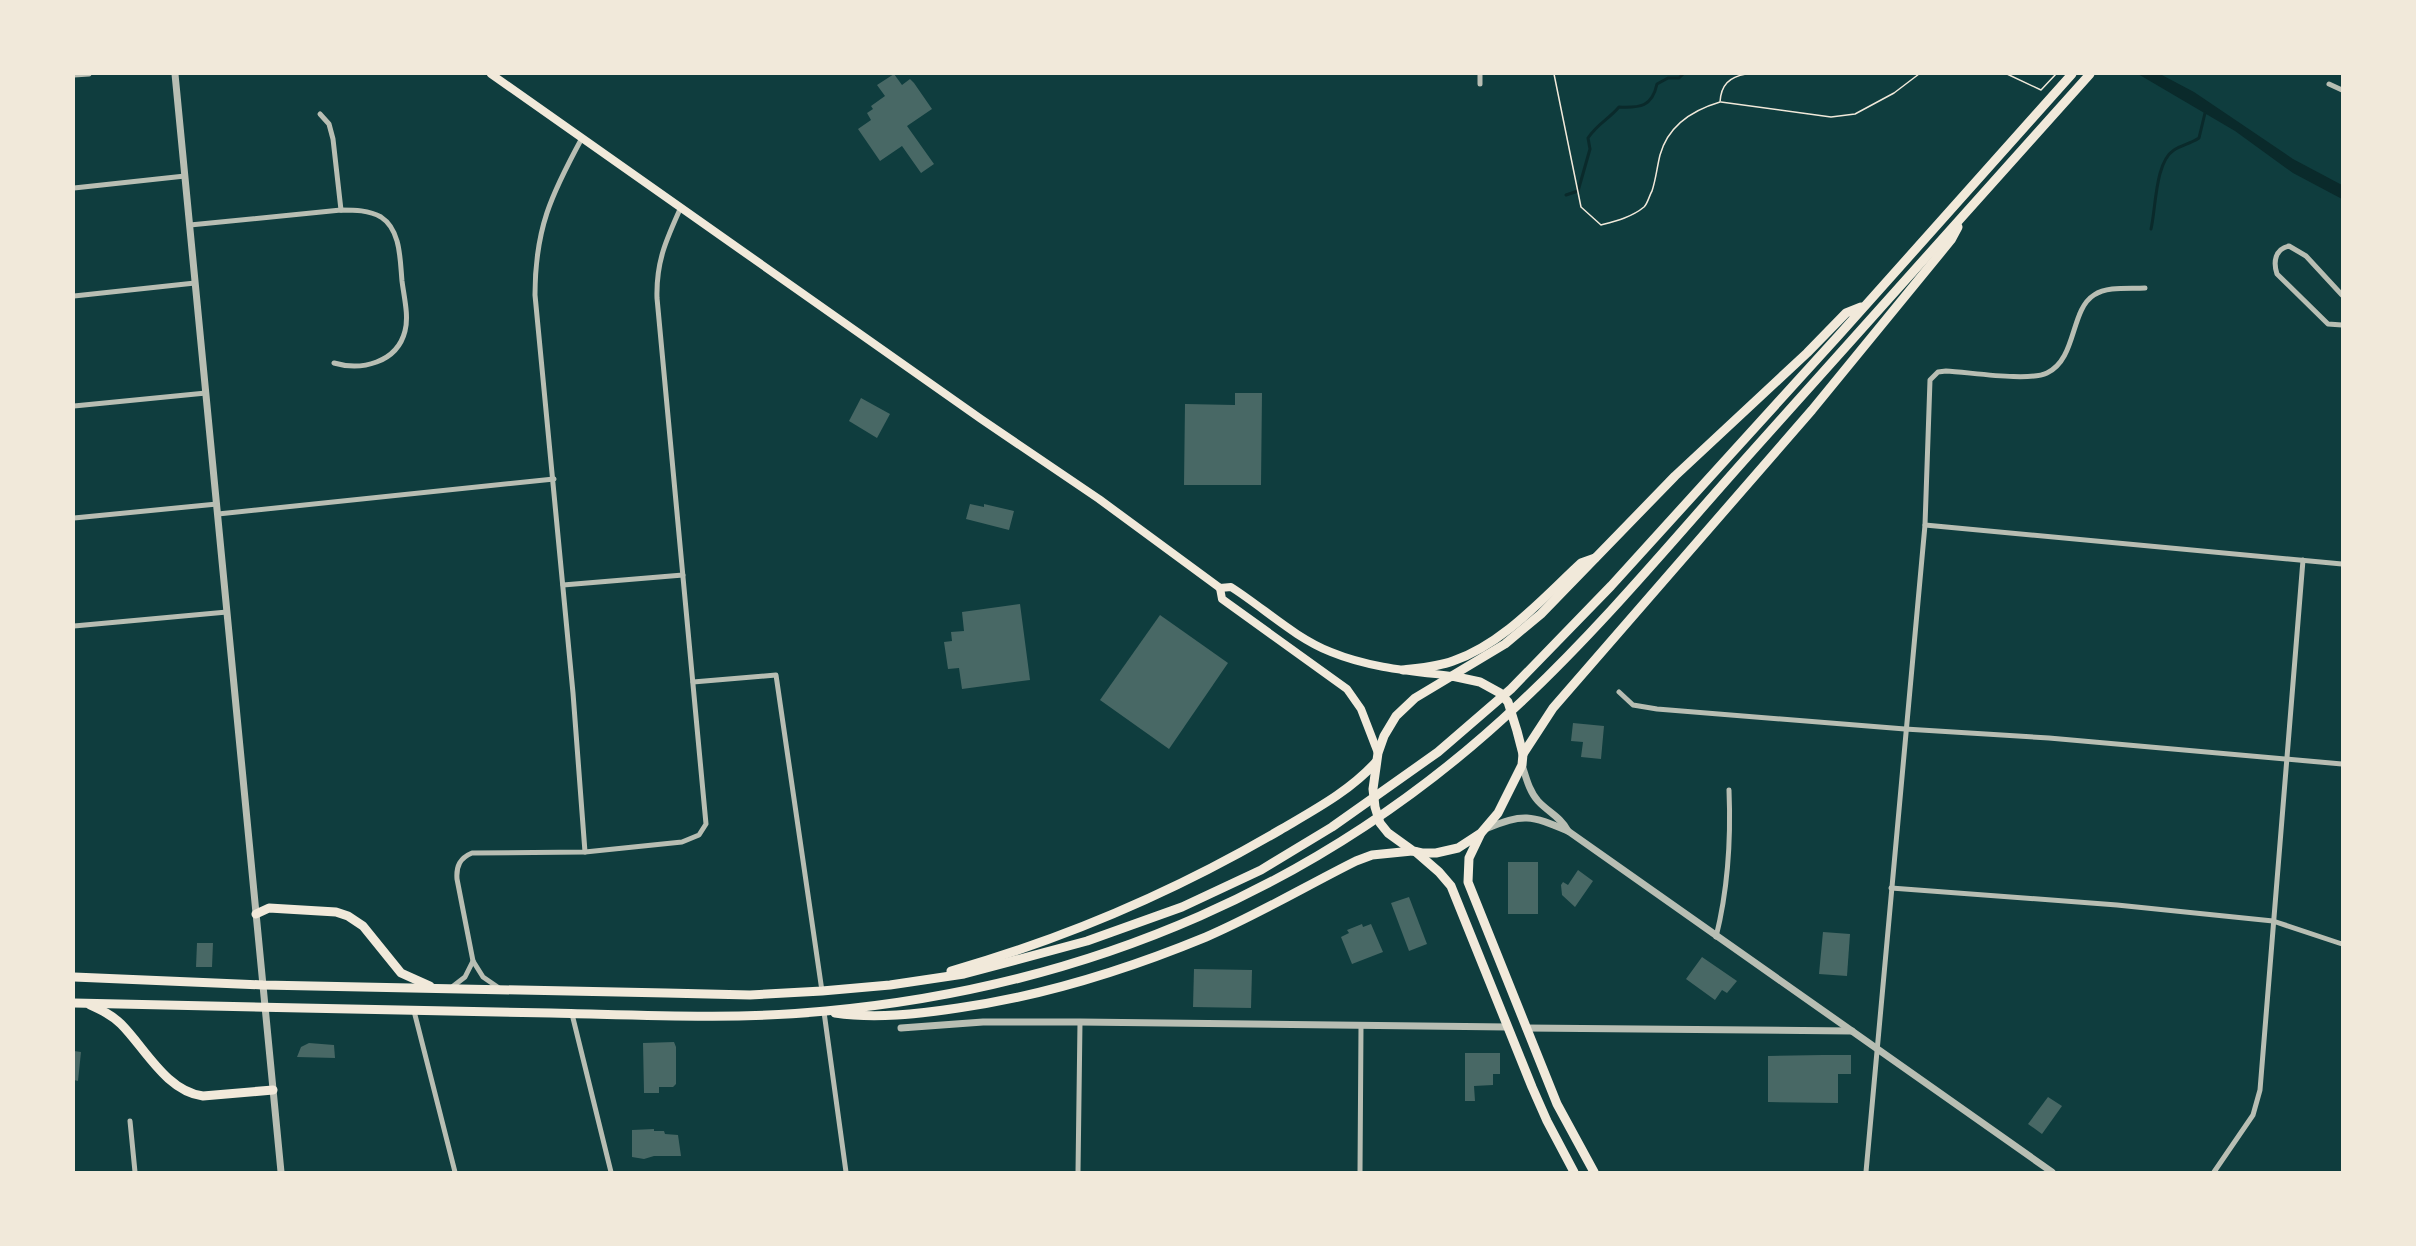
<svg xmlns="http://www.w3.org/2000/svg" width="2416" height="1246" viewBox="0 0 2416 1246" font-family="Poppins,sans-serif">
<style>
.water{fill:#0a2a2b}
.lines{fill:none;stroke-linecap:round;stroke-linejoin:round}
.stream{stroke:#0a2a2b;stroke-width:3}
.building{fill:#486865}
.path{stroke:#f1e9da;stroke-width:1.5}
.minor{stroke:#b8beb3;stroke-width:5}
.tertiary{stroke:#b8beb3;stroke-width:7}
.secondary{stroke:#f1e9da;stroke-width:8}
.trunk{stroke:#f1e9da;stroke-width:9}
</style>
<rect width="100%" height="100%" fill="#0f3d3e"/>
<path class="water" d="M2138 74H2160L2194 92 2293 159 2342 185V199L2293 173 2235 131Z"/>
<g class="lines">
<g class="stream">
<path d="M1566 195 1578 191 1590 149 1588 138C1598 123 1608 120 1619 107 1640 108 1652 107 1657 84L1668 78H1679L1683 74"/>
<path d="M2151 229C2156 208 2155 162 2174 150 2182 145 2190 144 2199 138L2205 113"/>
</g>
</g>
<g class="building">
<path d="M894 74 902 85 910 79 914 83 932 109 907 126 934 164 921 173 902 146 880 161 858 129 871 120 867 113 873 109 871 106 885 96 877 85Z"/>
<path d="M1235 393H1262L1261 485H1184L1185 404 1235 405Z"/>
<path d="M861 398 890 414 877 438 849 421Z"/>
<path d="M970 504 984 507V504L1014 511 1009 530 966 519Z"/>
<path d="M1020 604 1030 680 962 689 959 668 948 669 944 642 952 641 951 632 964 631 962 612Z"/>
<path d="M1160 615 1228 663 1169 749 1100 700Z"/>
<path d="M1573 723 1604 726 1601 759 1581 757 1583 742 1571 741Z"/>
<rect x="1508" y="862" width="30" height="52"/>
<path d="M1578 870 1593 881 1575 907 1562 895 1561 885 1563 882 1568 885Z"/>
<path d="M1409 897 1427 944 1409 951 1391 903Z"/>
<path d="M1362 924 1363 927 1371 924 1383 952 1352 964 1341 937 1349 933 1347 930Z"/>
<path d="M1823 932 1850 934 1847 976 1819 974Z"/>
<path d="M197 943H213L212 967H196Z"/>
<path d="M1702 957 1737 981 1727 993 1722 990 1715 1000 1686 979Z"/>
<path d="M1194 969 1252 970 1251 1008 1193 1007Z"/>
<path d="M674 1042 676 1047V1084L673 1087H659V1093H644L643 1043Z"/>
<path d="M309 1043 334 1045 335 1058 297 1057 301 1047Z"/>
<path d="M74 1051 81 1052 78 1081 74 1080Z"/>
<path d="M1465 1053H1500V1074H1493V1085L1474 1086 1475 1101H1465Z"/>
<path d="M1823 1055H1851V1074H1838V1103L1768 1102V1056Z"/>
<path d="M2048 1097 2062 1106 2042 1134 2028 1124Z"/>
<path d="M654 1129V1131H664L665 1134 678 1135 681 1156H654L644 1159 632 1157V1130Z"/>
</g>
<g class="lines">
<g class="path">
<path d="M1554 74 1581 207 1601 225C1616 221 1632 217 1644 207 1648 203 1649 196 1652 191 1656 179 1657 167 1660 155 1668 126 1693 110 1720 102 1721 85 1729 77 1746 74"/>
<path d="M2007 74 2041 90 2056 74"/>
<path d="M1721 102 1831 117 1855 114 1894 93 1919 74"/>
</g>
<g class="minor">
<path d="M74 75 89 74"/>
<path d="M1480 84V74"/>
<path d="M2329 84 2342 90"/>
<path d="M320 114 329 124 333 139 341 210"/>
<path d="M582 138C551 195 535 229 535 295L573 693 585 852"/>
<path d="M74 188 185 176"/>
<path d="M190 225 341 210C354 210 369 210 381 217 401 230 400 260 402 281 404 297 409 316 405 331 397 363 361 371 334 363"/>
<path d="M2342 295 2306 256 2289 246C2275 249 2273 262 2277 274L2328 324 2342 325"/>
<path d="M74 296 195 283"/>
<path d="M74 406 206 393"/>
<path d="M218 514 554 479"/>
<path d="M74 518 217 504"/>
<path d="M1925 525 2342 564"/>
<path d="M563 585 683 575"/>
<path d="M74 626 227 612"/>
<path d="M693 682 776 675 822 991"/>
<path d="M1619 692 1633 705 1657 709 1905 729 2049 738 2342 764"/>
<path d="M1891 888 2117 905 2273 921 2342 944"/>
<path d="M1716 937C1728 889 1731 838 1729 790"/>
<path d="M452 987 465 977 473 961"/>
<path d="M499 988 483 977 473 961 457 879C456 866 460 858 472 853L585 852 682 842 699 835 706 824 657 298C656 262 666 240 681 207"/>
<path d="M414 1011 455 1172"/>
<path d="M824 1012 846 1172"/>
<path d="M572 1014 611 1172"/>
<path d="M130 1121 135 1172"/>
<path d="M1078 1172 1080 1022"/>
<path d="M1360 1172 1361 1026"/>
<path d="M1866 1172 1925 525 1930 380 1938 372 1946 371C1969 372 2028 382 2047 373 2077 359 2070 310 2094 295 2108 286 2129 289 2145 288"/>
<path d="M2214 1172 2253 1115 2260 1090 2303 560"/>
</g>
<g class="tertiary">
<path d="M175 74 281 1172"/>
<path d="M1522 765C1526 777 1529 791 1538 801 1548 812 1561 817 1568 831"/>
<path d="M1485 829C1524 813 1530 815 1568 831L2052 1172"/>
<path d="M901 1028 983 1022H1080L1508 1027"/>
<path d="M1526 1028 1852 1031"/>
</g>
<g class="secondary">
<path d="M491 74 981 419 1099 499 1220 588 1231 587C1264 608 1295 638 1331 652 1370 668 1411 671 1452 676"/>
<path d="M1220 588 1222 599 1347 689 1361 709 1378 753"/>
</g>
<g class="trunk">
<path d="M1403 670C1420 668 1437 667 1453 661 1503 644 1543 598 1581 563L1595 558"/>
<path d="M1452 676 1480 682 1500 693 1508 702 1517 731 1523 754 1522 765 1498 813 1481 833 1458 848 1436 853H1422L1413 851 1388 833 1380 823 1375 807 1373 789 1378 753 1384 736 1396 716 1415 698 1505 644 1541 614 1675 476 1807 353 1846 313 1861 307"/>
<path d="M1523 754 1553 708 1812 410 1951 240 1958 227"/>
<path d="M1480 835 1469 858 1468 882 1557 1104 1594 1172"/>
<path d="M1416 852 1439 872 1451 886 1532 1087 1547 1121 1574 1172"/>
<path d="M256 914 269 908 336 912 348 916 363 926 401 973 430 986"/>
<path d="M951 971C1067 938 1176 891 1280 830 1314 810 1350 791 1376 762"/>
<path d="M74 977 263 985 666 993 750 995 822 991 890 985 964 974 1087 941 1182 907 1261 870 1332 827 1438 752 1511 689 1611 586 1839 335 2072 74"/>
<path d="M74 1003C233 1006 392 1011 551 1013 642 1015 735 1020 826 1011 1089 987 1328 885 1521 702 1602 626 1674 539 1748 456 1862 329 1976 201 2090 74"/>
<path d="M90 1005C101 1010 112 1015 121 1024 145 1048 166 1091 203 1096L273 1090"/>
<path d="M835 1013C875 1019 918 1014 958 1008 1043 996 1126 970 1206 937 1257 915 1306 886 1356 861L1372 855 1412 851"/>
</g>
</g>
<rect width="2416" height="1246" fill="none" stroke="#f1e9da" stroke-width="150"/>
</svg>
